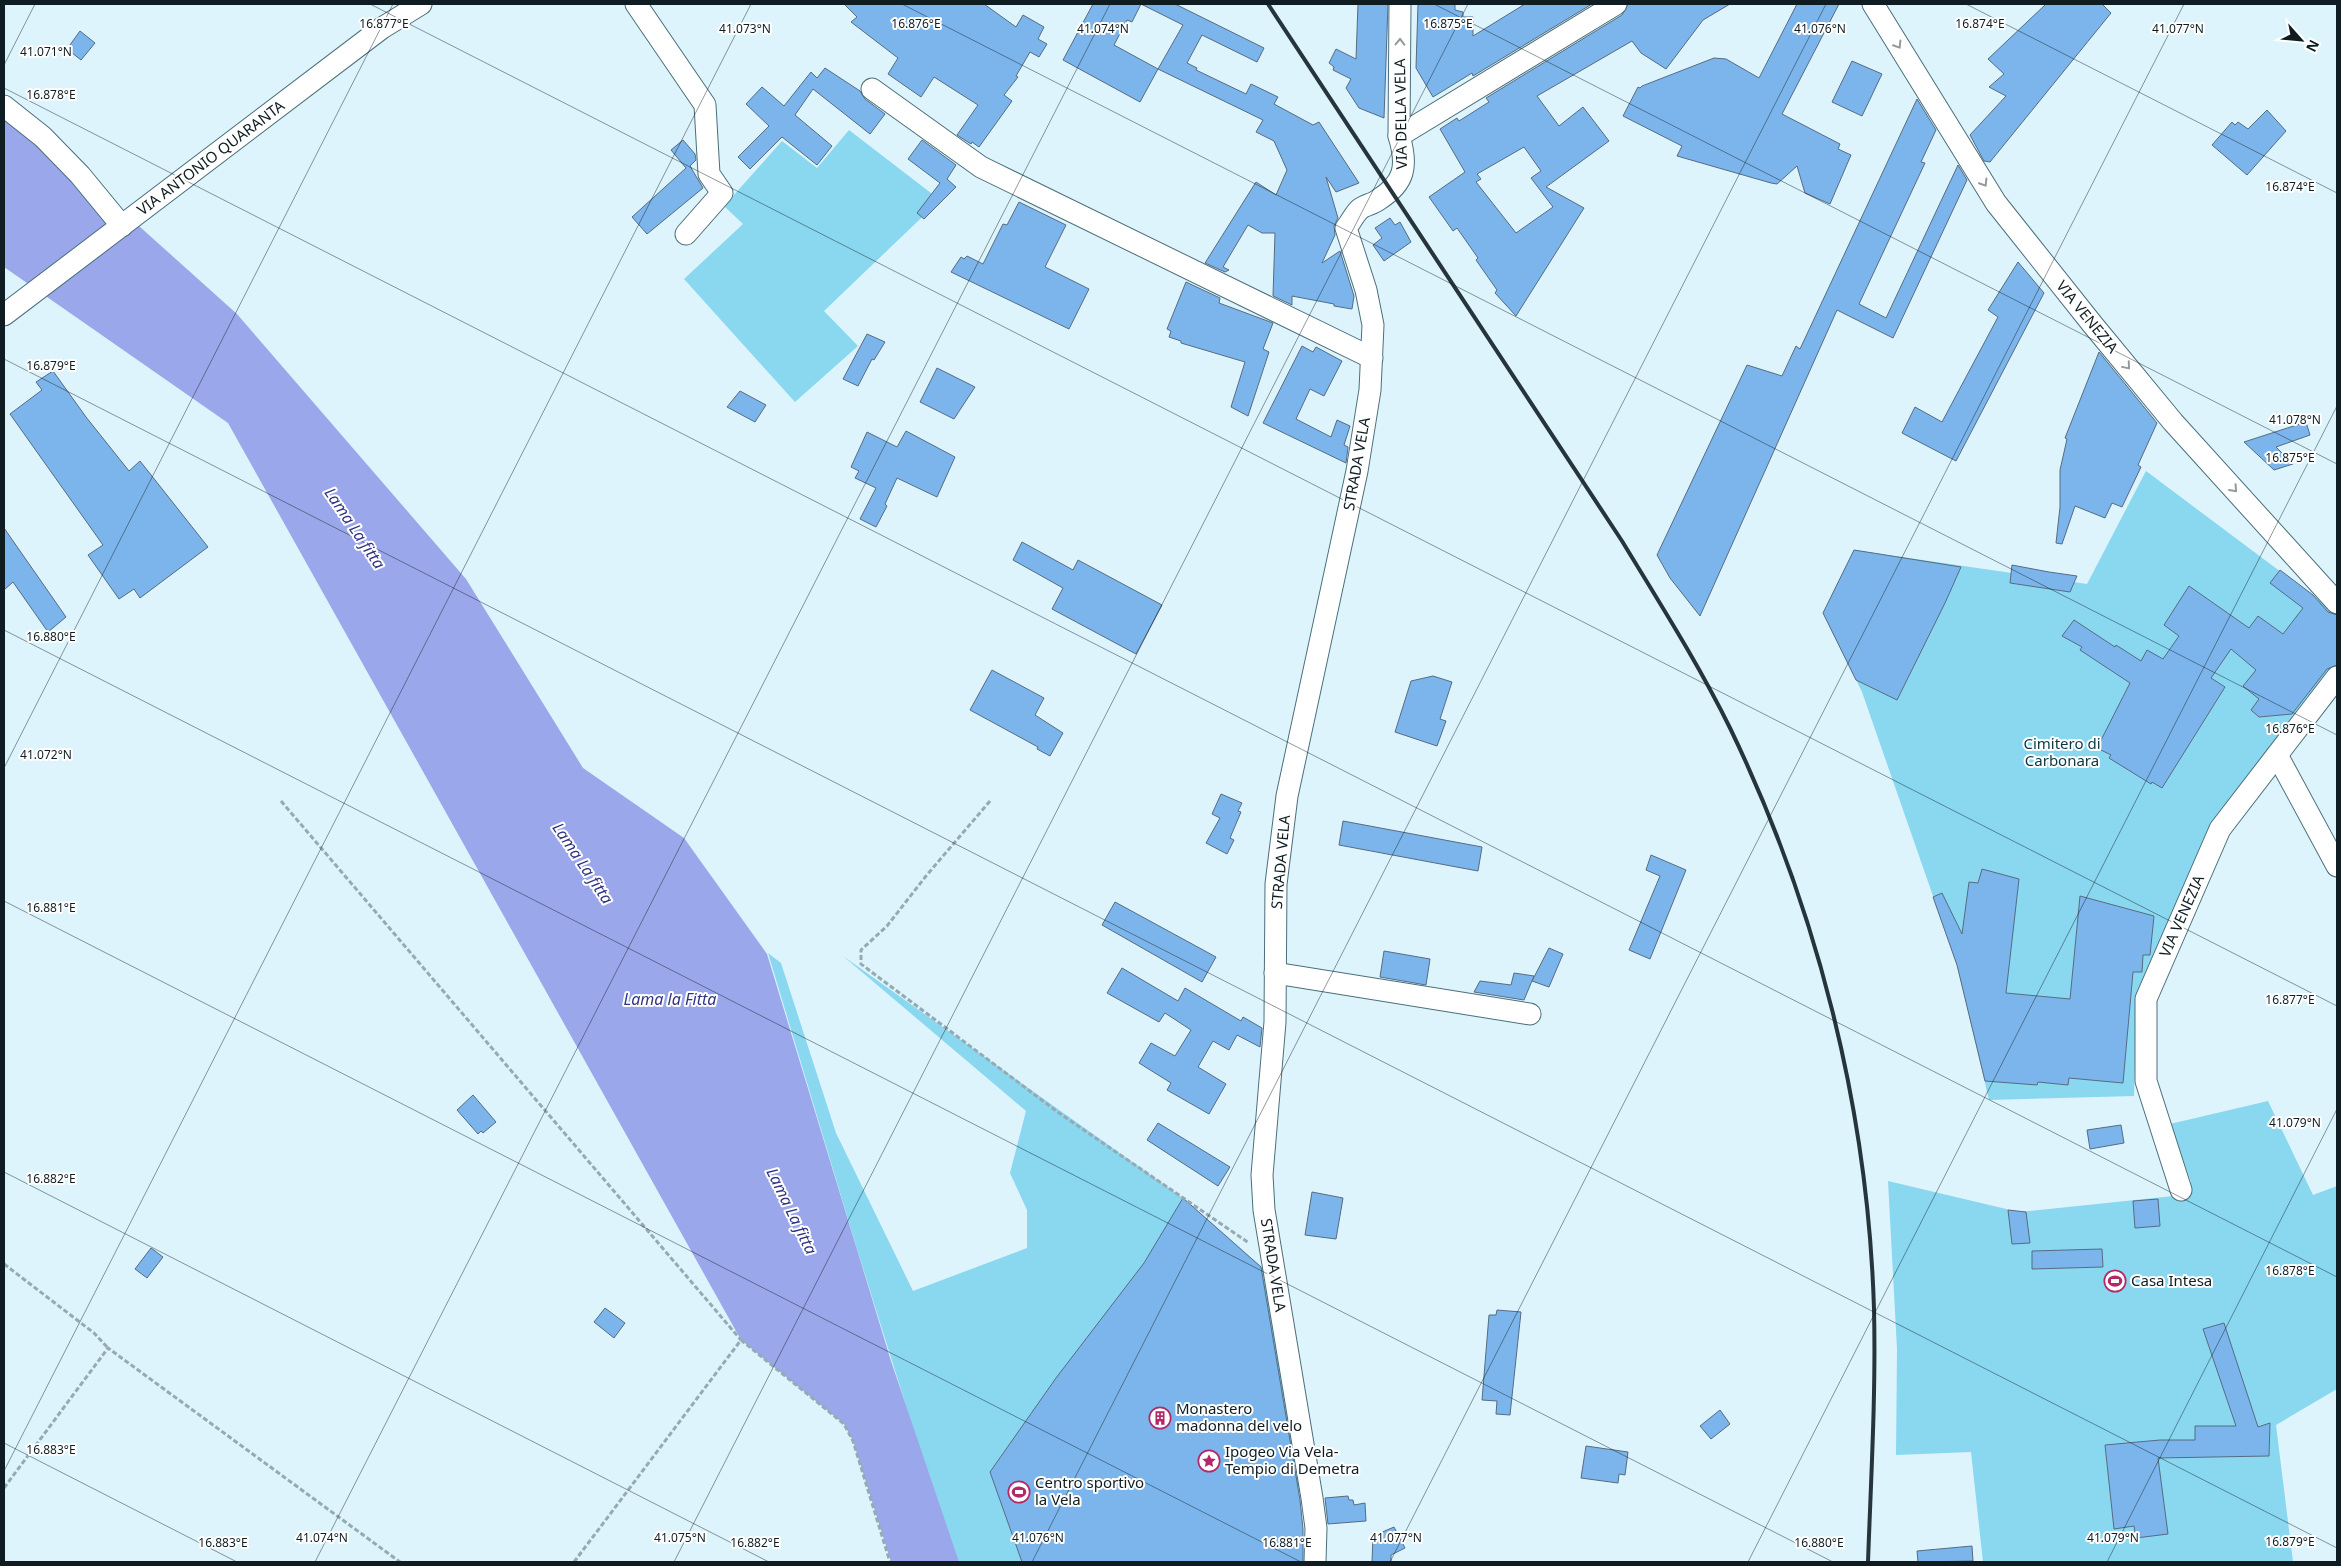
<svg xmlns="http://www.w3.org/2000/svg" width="2341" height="1566" viewBox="0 0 2341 1566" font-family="'Noto Sans',sans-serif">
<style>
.green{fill:#8ad7f0;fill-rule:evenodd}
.water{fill:#9ba7eb}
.building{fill:#7cb5ec;stroke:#556c82;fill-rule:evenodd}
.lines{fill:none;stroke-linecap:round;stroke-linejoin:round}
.minor-casing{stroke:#4b6f7b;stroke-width:23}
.path{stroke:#96aab2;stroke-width:3;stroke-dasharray:5 2.5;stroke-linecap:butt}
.minor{stroke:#fff;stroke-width:21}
.rail{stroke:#26353b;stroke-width:4}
.oneway{stroke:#93999c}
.ticks{fill:none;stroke:#0f1d22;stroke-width:1;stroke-opacity:0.45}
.labels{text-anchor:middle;stroke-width:4;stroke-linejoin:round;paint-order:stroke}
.street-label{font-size:15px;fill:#0f1d22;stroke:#fff}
.park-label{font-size:15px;fill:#093743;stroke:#fff}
.poi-label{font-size:15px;fill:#0f1d22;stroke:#fff;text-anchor:start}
.water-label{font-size:16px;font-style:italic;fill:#2f3381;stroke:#fff}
.ticks-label{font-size:12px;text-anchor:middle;fill:#0f1d22;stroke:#fff;stroke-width:4;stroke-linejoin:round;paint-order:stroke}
</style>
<rect width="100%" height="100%" fill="#ddf4fd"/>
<g class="green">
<path d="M849 130 940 200 824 311 858 346 795 402 684 279 743 224 724 206 782 141 817 168Z"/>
<path d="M2146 471 2337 614V667L2283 736 2137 1002 2134 1096 1989 1100 1957 965 1862 692 1823 613 1854 550 2087 584Z"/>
<path d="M768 953 781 963 836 1133 913 1291 1027 1248V1210L1010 1173 1026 1111 843 956 1183 1198 1264 1269 1309 1491 1296 1487 1192 1560 1197 1562H955L857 1249ZM1060 1373 1045 1495 999 1459Z"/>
<path d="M2268 1101 2313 1195 2337 1186V1389L2276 1425 2293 1562H1983L1971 1452 1896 1455 1897 1349 1888 1181 2019 1212 2183 1195 2191 1182 2170 1124Z"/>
</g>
<path class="water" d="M4 118 61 156 237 314 466 579 583 768 684 838 767 954 891 1361 959 1562H891L853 1441 844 1424 741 1340 228 423 4 267Z"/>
<g class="building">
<path d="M844 4H984L1016 27 1023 15 1044 27 1038 39 1047 44 1039 57 1030 52 1016 76 1018 77 1004 95 1012 101 979 147 972 142 971 144 957 135 978 105 934 77 921 97 888 74 898 58 851 22 857 17Z"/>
<path d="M1093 4H1175L1264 48 1257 62 1202 35 1187 63 1197 68 1196 70 1246 94 1251 84 1278 97 1274 104 1313 125 1319 122 1359 183 1336 192 1326 177 1338 218 1334 226 1335 235 1322 263 1340 251 1354 296 1352 309 1334 306V304L1292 296V305L1273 296 1275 233H1262L1248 225 1223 267 1229 270 1225 272 1205 263 1256 182 1276 195 1287 170 1274 141 1256 132 1263 120 1158 69 1140 102 1063 60ZM1141 4 1183 25 1158 69 1114 45 1127 20 1132 22Z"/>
<path d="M1358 4H1388L1384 118 1359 108 1346 88 1351 79 1333 70 1334 67 1329 63 1336 49 1356 59Z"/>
<path d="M1418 4H1455V10L1463 12V17H1473V36L1525 4H1592L1473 76 1472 73 1433 97 1416 68Z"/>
<path d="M1628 4H1730L1703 20 1666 69 1641 53 1632 41 1537 96 1559 126 1583 107 1609 141 1546 187 1584 208 1516 316 1495 293 1497 290 1476 260 1478 258 1457 228 1453 231 1429 197 1465 172 1440 129 1457 118 1459 121 1489 102 1486 98 1622 15ZM1524 147 1541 171 1531 178 1553 207 1516 233 1476 182 1481 179 1477 174Z"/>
<path d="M1797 4H1839L1782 114 1840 144 1838 149 1851 155 1830 204 1805 193 1797 166 1777 184 1771 183 1677 156 1682 146 1623 116 1638 87 1640 88 1642 86 1714 58 1726 59 1759 78Z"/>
<path d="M2046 4H2102L2111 13 1990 162 1984 161 1970 135 2006 96 1989 87 2004 74 1988 59Z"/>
<path d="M80 31 95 43 81 60 67 49Z"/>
<path d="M1852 61 1882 74 1862 116 1832 102Z"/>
<path d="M825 68 860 91 865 99 885 114 870 134 813 89 795 115 832 146 817 165 782 137 750 169 738 157 769 126 746 104 762 87 784 106 811 72 817 78Z"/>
<path d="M1917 99 1936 130 1921 162 1925 163 1859 304 1886 318 1958 165 1967 180 1893 338 1837 310 1700 616 1670 578 1657 555 1747 365 1782 376 1796 346 1800 349Z"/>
<path d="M2267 110 2286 131 2247 175 2212 145 2232 122 2235 125 2238 122 2248 129Z"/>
<path d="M683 140 695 154 696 160 690 166 703 188 647 234 632 217 686 168 671 150Z"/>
<path d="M922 140 956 165 947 179 956 187 924 219 917 213 940 183 908 159Z"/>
<path d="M1019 202 1066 225 1045 267 1089 289 1069 329 951 272 961 257 964 259 967 256 983 264 1003 224 1007 225Z"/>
<path d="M1390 218 1395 225 1400 222 1411 242 1384 261 1373 245 1382 238 1375 228Z"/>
<path d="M2018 262 2044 293 1956 461 1902 433 1915 407 1942 422 1998 317 1988 310Z"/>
<path d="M1186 282 1220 298 1219 303 1273 323 1263 349 1269 352 1248 416 1231 407 1245 362 1181 343V341L1169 337 1171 331 1167 329Z"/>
<path d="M867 334 885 342 874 360 872 359 858 386 843 379Z"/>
<path d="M1302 346 1313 352 1316 347 1342 361 1324 396 1310 389 1296 419 1331 437 1337 420 1350 426 1344 445 1348 447 1346 463 1263 423Z"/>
<path d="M2099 352 2157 423 2138 465 2141 467 2122 507 2112 503 2105 518 2075 506 2062 544 2056 543 2060 507V470L2067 439 2065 438Z"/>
<path d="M937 368 975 387 954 419 920 402Z"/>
<path d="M53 371 86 417 129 471 140 461 208 547 140 598 134 589 119 599 88 555 103 545 10 414 42 390 36 382Z"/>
<path d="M740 391 766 405 755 422 727 407Z"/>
<path d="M2306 422 2310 435 2276 447 2293 464 2274 470 2244 442Z"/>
<path d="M906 431 955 457 937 497 897 478 885 504 887 506 876 527 860 519 876 488 855 478 859 471 851 467 867 432 897 447Z"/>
<path d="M4 528 66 617 48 632 13 582 4 590Z"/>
<path d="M1022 542 1073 570 1078 560 1162 605 1136 654 1052 609 1063 588 1013 560Z"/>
<path d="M1854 550 1961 567 1945 603 1897 700 1856 680 1823 613Z"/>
<path d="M2012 565 2049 572 2077 576 2070 592 2010 583Z"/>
<path d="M2280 570 2313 595 2328 612 2337 615V665L2327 669 2292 714 2259 717 2251 710 2259 699 2243 686 2256 670 2231 649 2211 678 2225 687 2162 788 2152 782 2151 784 2109 758 2111 755 2097 748 2130 683 2080 650 2082 647 2062 636 2074 620 2115 647 2116 645 2141 661 2147 650 2163 659 2179 636 2164 625 2189 586 2249 628 2258 616 2283 634 2303 608 2270 583Z"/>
<path d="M992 670 1044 698 1035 715 1063 733 1050 756 1037 749 1038 747 970 710Z"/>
<path d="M1433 676 1452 682 1440 719 1446 721 1437 746 1395 732 1411 681Z"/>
<path d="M1221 794 1242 803 1238 811 1241 812 1230 838 1234 840 1227 854 1206 843 1220 818 1212 814Z"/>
<path d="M1343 821 1482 847 1478 871 1339 845Z"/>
<path d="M1651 855 1686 870 1650 959 1629 950 1660 876 1646 870Z"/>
<path d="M1982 869 2019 879 2006 993 2070 999 2080 896 2154 916 2150 955H2143L2142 972H2133L2123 1083 2069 1078 2068 1085 2038 1082 2037 1085 1985 1081 1957 965 1933 897 1942 893 1962 934 1969 882 1978 883Z"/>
<path d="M1115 902 1216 957 1202 982 1102 925Z"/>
<path d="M1549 948 1563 954 1549 987 1532 981Z"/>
<path d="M1384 951 1430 959 1426 985 1380 977Z"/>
<path d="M1122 968 1178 1001 1185 988 1241 1021 1243 1017 1262 1028 1260 1047 1237 1035 1229 1050 1213 1041 1198 1067 1226 1084 1209 1114 1167 1090 1171 1083 1139 1063 1151 1043 1175 1056 1191 1030 1165 1013 1159 1022 1107 993Z"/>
<path d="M1514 973 1534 976 1524 1000 1474 992 1480 981 1511 985Z"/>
<path d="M473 1095 496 1122 483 1133 481 1131 478 1134 457 1110Z"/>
<path d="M1158 1123 1230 1167 1218 1186 1147 1140Z"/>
<path d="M2121 1125 2124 1143 2090 1149 2087 1130Z"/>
<path d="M1312 1192 1343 1198 1336 1239 1305 1235Z"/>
<path d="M1183 1198 1261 1267 1300 1500 1303 1529V1562H1022L990 1472 1056 1378 1144 1263Z"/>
<path d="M2158 1199 2160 1226 2135 1228 2133 1201Z"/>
<path d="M2008 1210 2026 1212 2030 1243 2012 1244Z"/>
<path d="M151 1248 163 1257 147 1278 135 1269Z"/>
<path d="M2102 1249 2103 1267 2032 1269V1251Z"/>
<path d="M605 1308 625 1323 614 1338 594 1322Z"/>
<path d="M1497 1310 1521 1312 1510 1415 1496 1414 1497 1401 1482 1400 1489 1315H1496Z"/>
<path d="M2224 1323 2258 1427 2270 1423 2269 1456 2158 1458 2168 1534 2136 1538 2134 1526 2114 1529 2105 1445 2160 1440H2195V1426H2236L2203 1329Z"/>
<path d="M1720 1410 1730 1424 1711 1439 1700 1426Z"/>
<path d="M1586 1446 1628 1452 1625 1475 1619 1474 1618 1483 1581 1478Z"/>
<path d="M1348 1496 1349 1500H1353L1354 1505 1365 1503 1366 1521 1328 1524 1325 1498Z"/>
<path d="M1394 1527 1405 1548 1391 1555V1562H1372L1373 1536Z"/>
<path d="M1972 1546 1973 1561 1918 1562 1917 1551Z"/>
</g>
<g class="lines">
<g class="minor-casing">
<g id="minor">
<path d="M636 4 705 105 709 174 722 193 686 234"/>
<path d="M1873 4 1996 203 2093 325 2173 422 2337 603"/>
<path d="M872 89 981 167 1372 358"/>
<path d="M4 106 43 137 80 175 122 226"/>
<path d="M1399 136 1616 4"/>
<path d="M4 315 382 28 421 4"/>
<path d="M2277 755 2337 866"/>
<path d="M1275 973 1530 1014"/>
<path d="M2181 1190 2146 1081V999L2220 829 2337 677"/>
<path d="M1315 1562 1316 1528 1312 1498 1264 1210 1262 1175 1275 1022 1276 884 1287 796 1357 471 1370 390 1373 325 1366 290 1346 228C1351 222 1355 213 1360 209 1365 205 1373 204 1378 200 1405 183 1408 166 1399 136L1400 4"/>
</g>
</g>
<g class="path">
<path d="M281 801 741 1340"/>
<path d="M990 801 926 876 887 926 861 950V964L1059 1113 1249 1243"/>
<path d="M4 1264 94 1333 108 1348"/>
<path d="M4 1488 108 1348 400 1562"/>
<path d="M574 1562 741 1340 844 1424 853 1441 890 1562"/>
</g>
<use href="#minor" class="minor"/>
<path class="rail" d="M1268 4 1622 541C1659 602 1698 663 1730 728 1817 908 1868 1109 1874 1309 1876 1393 1871 1478 1868 1562"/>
</g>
<defs><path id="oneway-chevron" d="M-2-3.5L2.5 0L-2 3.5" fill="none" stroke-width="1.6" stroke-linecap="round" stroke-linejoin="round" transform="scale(1.25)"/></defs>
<g class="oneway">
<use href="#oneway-chevron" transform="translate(1400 42) rotate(-89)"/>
<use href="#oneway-chevron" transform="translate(1898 45) rotate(58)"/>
<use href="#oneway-chevron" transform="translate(1984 183) rotate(58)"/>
<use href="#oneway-chevron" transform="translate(2127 366) rotate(50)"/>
<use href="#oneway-chevron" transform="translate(2234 489) rotate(48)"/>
</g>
<path class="ticks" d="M370 4 2337 1006M902 4 2337 735M1434 4 2337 464M1966 4 2337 193M4 65 35 4M4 88 2337 1277M4 359 2337 1548M4 630 1833 1562M4 768 393 4M4 901 1301 1562M4 1172 769 1562M4 1443 237 1562M4 1471 751 4M315 1562 1110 4M674 1562 1468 4M1032 1562 1826 4M1390 1562 2184 4M1748 1562 2337 406M2107 1562 2337 1109"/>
<defs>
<g id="stadium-ring" transform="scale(1.125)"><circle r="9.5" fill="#fff" stroke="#b32967" stroke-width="1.5"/><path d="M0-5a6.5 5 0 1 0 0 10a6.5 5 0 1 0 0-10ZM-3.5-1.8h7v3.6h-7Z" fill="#b32967"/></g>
<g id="building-ring" transform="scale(1.125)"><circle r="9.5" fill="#fff" stroke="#b32967" stroke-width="1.5"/><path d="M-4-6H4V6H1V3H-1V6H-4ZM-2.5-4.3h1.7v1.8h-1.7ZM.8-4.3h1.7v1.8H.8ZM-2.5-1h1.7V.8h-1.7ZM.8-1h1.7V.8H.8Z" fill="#b32967"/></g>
<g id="sight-ring" transform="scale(1.125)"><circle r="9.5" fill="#fff" stroke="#b32967" stroke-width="1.5"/><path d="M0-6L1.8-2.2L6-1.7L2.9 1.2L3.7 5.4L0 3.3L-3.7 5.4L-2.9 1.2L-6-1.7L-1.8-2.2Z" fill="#b32967"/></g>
</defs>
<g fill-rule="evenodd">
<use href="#stadium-ring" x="2115" y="1281"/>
<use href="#building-ring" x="1160" y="1418"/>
<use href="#sight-ring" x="1209" y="1461"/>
<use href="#stadium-ring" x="1019" y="1492"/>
</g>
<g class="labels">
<g class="street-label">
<text transform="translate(1401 114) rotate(-91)" y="5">VIA DELLA VELA</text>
<text transform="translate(211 158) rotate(-37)" y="5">VIA ANTONIO QUARANTA</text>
<text transform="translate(2087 317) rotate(51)" y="5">VIA VENEZIA</text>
<text transform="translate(1357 464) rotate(-80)" y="5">STRADA VELA</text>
<text transform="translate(1281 862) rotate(-85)" y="5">STRADA VELA</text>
<text transform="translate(2182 916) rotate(-66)" y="5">VIA VENEZIA</text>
<text transform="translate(1273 1265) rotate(81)" y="5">STRADA VELA</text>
</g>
<g class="park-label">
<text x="2062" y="749">Cimitero di<tspan x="2062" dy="17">Carbonara</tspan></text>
</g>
<g class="poi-label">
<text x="2131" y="1286">Casa Intesa</text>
<text x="1176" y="1414">Monastero<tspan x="1176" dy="17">madonna del velo</tspan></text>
<text x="1225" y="1457">Ipogeo Via Vela-<tspan x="1225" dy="17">Tempio di Demetra</tspan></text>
<text x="1035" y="1488">Centro sportivo<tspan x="1035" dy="17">la Vela</tspan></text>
</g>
<g class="water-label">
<text transform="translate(355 528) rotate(56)" y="6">Lama La fitta</text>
<text transform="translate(583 863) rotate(56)" y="6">Lama La fitta</text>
<text x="670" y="1005">Lama la Fitta</text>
<text transform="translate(792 1211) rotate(64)" y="6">Lama La fitta</text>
</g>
</g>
<g class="ticks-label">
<text x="384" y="28">16.877°E</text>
<text x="916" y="28">16.876°E</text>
<text x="1448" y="28">16.875°E</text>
<text x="1980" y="28">16.874°E</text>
<text x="745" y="33">41.073°N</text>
<text x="1103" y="33">41.074°N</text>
<text x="1820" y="33">41.076°N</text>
<text x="2178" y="33">41.077°N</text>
<text x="46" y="56">41.071°N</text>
<text x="51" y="99">16.878°E</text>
<text x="2290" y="191">16.874°E</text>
<text x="51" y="370">16.879°E</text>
<text x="2295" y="424">41.078°N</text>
<text x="2290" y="462">16.875°E</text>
<text x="51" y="641">16.880°E</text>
<text x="2290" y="733">16.876°E</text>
<text x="46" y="759">41.072°N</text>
<text x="51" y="912">16.881°E</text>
<text x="2290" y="1004">16.877°E</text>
<text x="2295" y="1127">41.079°N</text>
<text x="51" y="1183">16.882°E</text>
<text x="2290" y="1275">16.878°E</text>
<text x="51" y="1454">16.883°E</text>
<text x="322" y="1542">41.074°N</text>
<text x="680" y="1542">41.075°N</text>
<text x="1038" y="1542">41.076°N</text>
<text x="1396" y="1542">41.077°N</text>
<text x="2113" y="1542">41.079°N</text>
<text x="2290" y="1546">16.879°E</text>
<text x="223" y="1547">16.883°E</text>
<text x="755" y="1547">16.882°E</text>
<text x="1287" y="1547">16.881°E</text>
<text x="1819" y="1547">16.880°E</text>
</g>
<rect width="2341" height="1566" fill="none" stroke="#0f1d22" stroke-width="10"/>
<g transform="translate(2301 40) rotate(117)" stroke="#ffffff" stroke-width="4" paint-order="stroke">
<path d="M0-4L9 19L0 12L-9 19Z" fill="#0f1d22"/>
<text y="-8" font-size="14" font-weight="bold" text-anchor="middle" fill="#0f1d22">N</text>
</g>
</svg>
